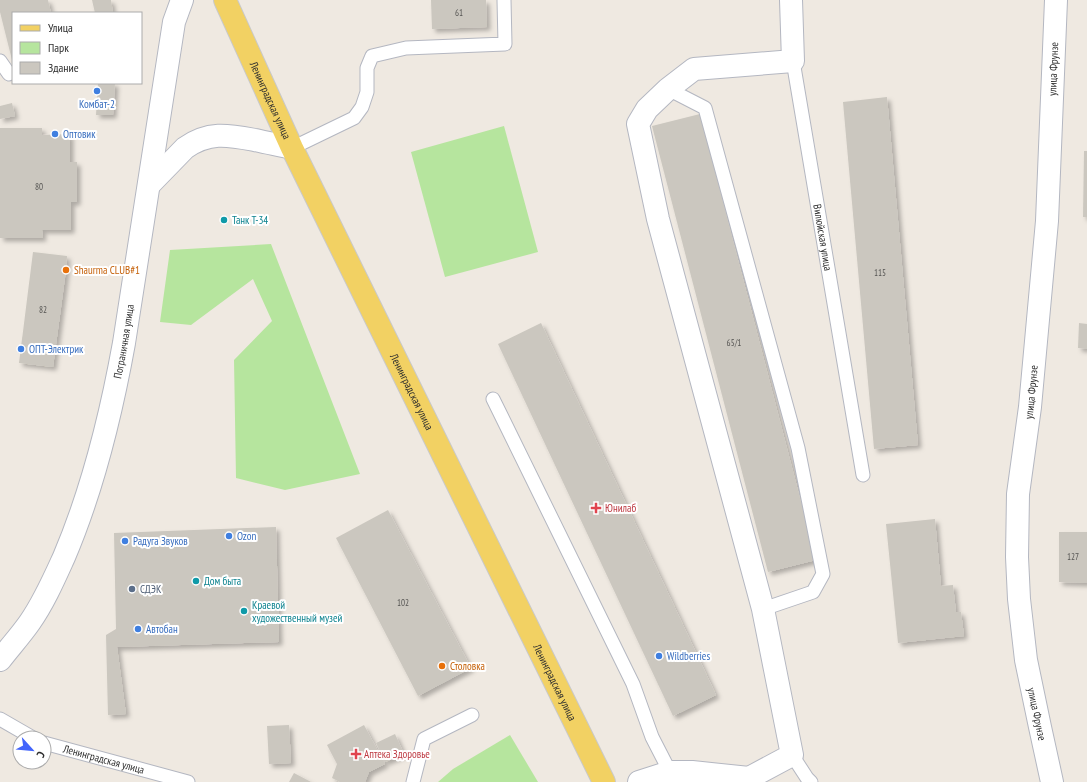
<svg xmlns="http://www.w3.org/2000/svg" width="1087" height="782" viewBox="0 0 1087 782" font-family="'PT Sans Narrow',sans-serif">
<style>
.green{fill:#b6e59e}
.building{fill:#cbc7bf;filter:url(#shadow)}
.lines{fill:none;stroke-linecap:round;stroke-linejoin:round}
.lane-casing{stroke:#b4b7c1;stroke-width:15}
.street-casing{stroke:#b4b7c1;stroke-width:24}
.secondary-casing{stroke:#b4b7c1;stroke-width:24}
.primary-casing{stroke:#c9c9c9;stroke-width:24}
.lane{stroke:#fff;stroke-width:13}
.street{stroke:#fff;stroke-width:22}
.secondary{stroke:#fff;stroke-width:22}
.primary{stroke:#f2d163;stroke-width:22}
.shop-dot{fill:#3f7fe0;stroke:#fff;stroke-width:1.5}
.culture-dot{fill:#0f9aa8;stroke:#fff;stroke-width:1.5}
.food-dot{fill:#e8710a;stroke:#fff;stroke-width:1.5}
.health-dot{fill:#e0444e;stroke:#fff;stroke-width:1.5}
.service-dot{fill:#5c6f8a;stroke:#fff;stroke-width:1.5}
.labels{text-anchor:middle;stroke-width:4;stroke-linejoin:round;paint-order:stroke}
.number-label{font-size:9px;fill:#555452}
.street-label{font-size:11px;fill:#2e2e2e;stroke:#fff}
.shop-label{font-size:11px;fill:#366cbe;stroke:#fff;text-anchor:start}
.culture-label{font-size:11px;fill:#0d838f;stroke:#fff;text-anchor:start}
.food-label{font-size:11px;fill:#c56008;stroke:#fff;text-anchor:start}
.health-label{font-size:11px;fill:#be3a42;stroke:#fff;text-anchor:start}
.service-label{font-size:11px;fill:#4e5e75;stroke:#fff;text-anchor:start}
</style>
<defs>
<filter id="shadow"><feDropShadow dx="3.5" dy="3.5" stdDeviation="2" flood-color="#0004"/></filter>
</defs>
<rect width="100%" height="100%" fill="#efe9e1"/>
<g class="green">
<path d="M504 126 538 252 445 277 411 152Z"/>
<path d="M271 244 360 474 285 490 236 478 234 360 272 321 253 279 191 325 160 322 170 250Z"/>
<path d="M510 735 538 782H438L453 769Z"/>
</g>
<g class="building">
<path d="M0 0H48L51 13H13V64L0 12Z"/>
<path d="M92 0H111L113 13H95Z"/>
<path d="M431 0H486L487 27 432 29Z"/>
<path d="M98 83H115L113 115H96Z"/>
<path d="M887 97 918 445 874 449 843 102Z"/>
<path d="M12 103 15 116 0 119V106Z"/>
<path d="M700 114 816 560 768 572 652 126Z"/>
<path d="M0 128H42V135L70 134V162H77V202H71V230H42L43 238H0Z"/>
<path d="M1084 151H1087V217H1083Z"/>
<path d="M33 252 67 256 66 270 53 367 19 363Z"/>
<path d="M541 323 716 695 673 716 498 344Z"/>
<path d="M1079 323 1087 324V349L1078 348Z"/>
<path d="M388 510 471 668 418 696 336 538Z"/>
<path d="M935 519 941 586 953 585 956 612H961L964 636 898 643 886 524Z"/>
<path d="M276 527 279 642 117 647 126 714 108 715 106 635 116 629 114 533Z"/>
<path d="M1059 532H1087V583L1059 582Z"/>
<path d="M289 725 291 763 269 764 267 726Z"/>
<path d="M364 725 385 764 369 772 365 782H340L332 778 337 764 327 745Z"/>
<path d="M395 734 404 754 385 762 376 743Z"/>
<path d="M294 773 311 782H289Z"/>
</g>
<g class="lines">
<g class="lane-casing">
<g id="lane">
<path d="M0 61 9 74"/>
<path id="s1" d="M793 61 863 475"/>
<path d="M668 89 705 108 798 448 823 574 813 592 763 609"/>
<path d="M292 148 354 118 362 107 367 92V68L372 56 406 48 505 44 504 0"/>
<path d="M493 399 633 684 652 737 670 772"/>
<path d="M0 719 33 738"/>
<path id="s2" d="M44 743 188 782"/>
<path d="M792 755 807 778 811 782"/>
<path d="M413 782 424 739 472 715"/>
</g>
</g>
<g class="street-casing">
<g id="street">
<path d="M639 782 670 772H692L749 778 792 755 763 609 658 219 638 124 647 109 668 89 694 69 793 61 791 0"/>
<path id="s3" d="M1052 782 1040 727 1026 660 1019 599 1017 557 1018 494 1030 407 1047 221 1056 0"/>
</g>
</g>
<g class="secondary-casing">
<g id="secondary">
<path d="M149 185 185 148C209 131 228 135 255 140 267 143 280 145 292 148"/>
<path id="s4" d="M0 660C10 647 21 635 30 622 44 602 54 579 64 557 93 489 111 415 124 343L174 22 182 0"/>
</g>
</g>
<g class="primary-casing">
<g id="primary">
<path id="s5" d="M225 0 292 148 604 782"/>
</g>
</g>
<use href="#lane" class="lane"/>
<use href="#street" class="street"/>
<use href="#secondary" class="secondary"/>
<use href="#primary" class="primary"/>
</g>
<g class="shop-dot">
<circle cx="97" cy="91" r="4"/>
<circle cx="55" cy="134" r="4"/>
<circle cx="21" cy="349" r="4"/>
<circle cx="229" cy="536" r="4"/>
<circle cx="125" cy="541" r="4"/>
<circle cx="138" cy="629" r="4"/>
<circle cx="659" cy="656" r="4"/>
</g>
<g class="culture-dot">
<circle cx="224" cy="220" r="4"/>
<circle cx="196" cy="581" r="4"/>
<circle cx="244" cy="611" r="4"/>
</g>
<g class="food-dot">
<circle cx="66" cy="270" r="4"/>
<circle cx="442" cy="666" r="4"/>
</g>
<g class="health-dot">
<path d="M594 502h4v4h4v4h-4v4h-4v-4h-4v-4h4z"/>
<path d="M354 748h4v4h4v4h-4v4h-4v-4h-4v-4h4z"/>
</g>
<circle class="service-dot" cx="132" cy="589" r="4"/>
<g class="labels">
<g class="number-label">
<text x="459" y="16">61</text>
<text x="39" y="190">80</text>
<text x="880" y="276">115</text>
<text x="43" y="313">82</text>
<text x="734" y="346">65/1</text>
<text x="1073" y="560">127</text>
<text x="403" y="606">102</text>
</g>
<g class="street-label">
<text dy="4" stroke="none"><textPath href="#s3" startOffset="718">улица Фрунзе</textPath></text>
<text dy="4" stroke="none"><textPath href="#s5" startOffset="110">Ленинградская улица</textPath></text>
<text dy="4" stroke="none"><textPath href="#s1" startOffset="179">Вилюйская улица</textPath></text>
<text dy="4" stroke="none"><textPath href="#s4" startOffset="346">Пограничная улица</textPath></text>
<text dy="4" stroke="none"><textPath href="#s5" startOffset="434">Ленинградская улица</textPath></text>
<text dy="4" stroke="none"><textPath href="#s3" startOffset="394">улица Фрунзе</textPath></text>
<text dy="4" stroke="none"><textPath href="#s5" startOffset="758">Ленинградская улица</textPath></text>
<text transform="translate(1037 714) rotate(78)" y="4">улица Фрунзе</text>
<text dy="4" stroke="none"><textPath href="#s2" startOffset="62">Ленинградская улица</textPath></text>
</g>
<g class="shop-label">
<text x="97" y="108" text-anchor="middle">Комбат-2</text>
<text x="63" y="138">Оптовик</text>
<text x="29" y="353">ОПТ-Электрик</text>
<text x="237" y="540">Ozon</text>
<text x="133" y="545">Радуга Звуков</text>
<text x="146" y="633">Автобан</text>
<text x="667" y="660">Wildberries</text>
</g>
<g class="culture-label">
<text x="232" y="224">Танк Т-34</text>
<text x="204" y="585">Дом быта</text>
<text x="252" y="609">Краевой<tspan x="252" dy="13">художественный музей</tspan></text>
</g>
<g class="food-label">
<text x="74" y="274">Shaurma CLUB#1</text>
<text x="450" y="670">Столовка</text>
</g>
<g class="health-label">
<text x="605" y="512">Юнилаб</text>
<text x="364" y="758">Аптека Здоровье</text>
</g>
<g class="service-label">
<text x="140" y="593">СДЭК</text>
</g>
</g>
<rect x="12" y="12" width="130" height="72" fill="#ffffff" stroke="#ababab"/>
<rect x="20" y="25" width="20" height="6" fill="#f2d163" stroke="#ababab"/>
<text x="48" y="32" font-size="12" fill="#2e2e2e">Улица</text>
<rect x="20" y="42" width="20" height="12" fill="#b6e59e" stroke="#ababab"/>
<text x="48" y="52" font-size="12" fill="#2e2e2e">Парк</text>
<rect x="20" y="62" width="20" height="12" fill="#cbc7bf" stroke="#ababab"/>
<text x="48" y="72" font-size="12" fill="#2e2e2e">Здание</text>
<g transform="translate(32 750) rotate(117)"><circle r="19" fill="#ffffff" stroke="#ababab"/>
<path d="M0-3L7 15L0 10L-7 15Z" fill="#4264fb"/>
<text y="-6" font-size="11" font-weight="bold" text-anchor="middle" fill="#2e2e2e">С</text>
</g>
</svg>
